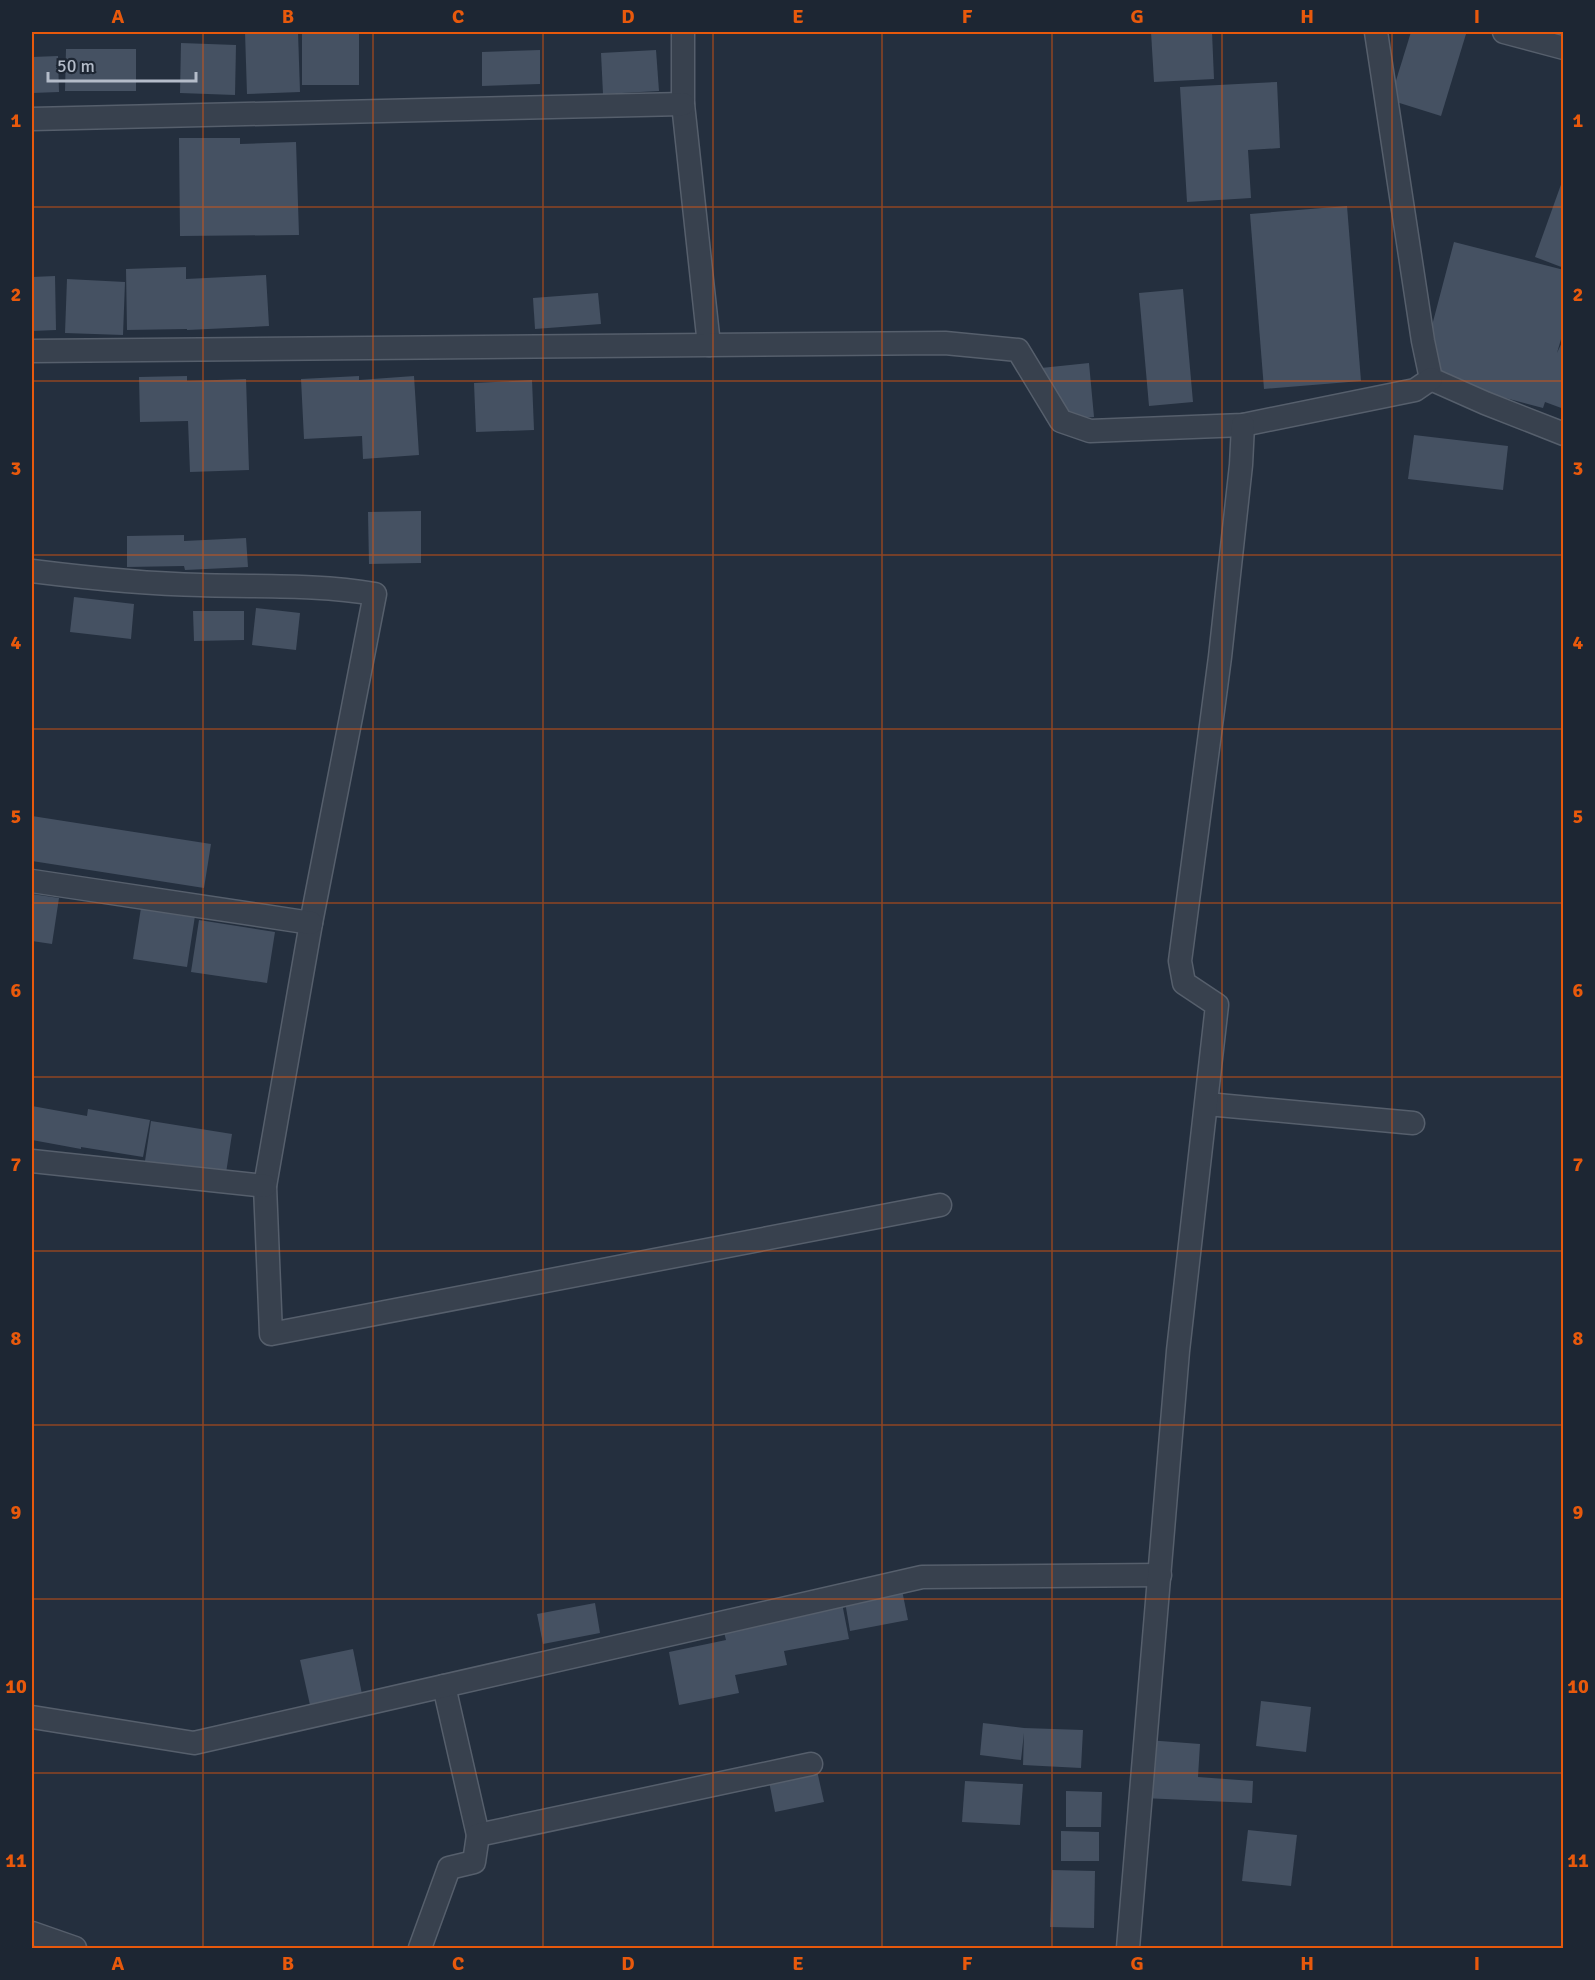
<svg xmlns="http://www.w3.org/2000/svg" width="1595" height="1980" viewBox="0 0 1595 1980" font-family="Signika,sans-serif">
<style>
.building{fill:#455162}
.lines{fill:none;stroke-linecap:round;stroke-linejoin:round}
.minor-casing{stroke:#565f6c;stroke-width:25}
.minor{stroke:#38414e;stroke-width:22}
.grid{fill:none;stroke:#e8590c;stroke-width:1.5;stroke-opacity:0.55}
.neatline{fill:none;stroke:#e8590c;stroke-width:2}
.grid-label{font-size:20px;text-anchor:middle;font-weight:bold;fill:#e8590c}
</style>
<rect width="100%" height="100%" fill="#242f3e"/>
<g class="building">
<path d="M245 32H298L300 92 247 94Z"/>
<rect x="302" y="32" width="57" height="53"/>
<path d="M1151 32H1212L1214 79 1154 82Z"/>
<path d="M1411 32H1457L1466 34 1441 116 1390 100Z"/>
<path d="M181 43 236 45 235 95 180 93Z"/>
<path d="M66 49H136V91H65Z"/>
<path d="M540 50V84L482 86V52Z"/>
<path d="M656 50 659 91 603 94 601 53Z"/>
<path d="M58 56 59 92 32 93V57Z"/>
<path d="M1277 82 1280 148 1248 150 1251 198 1187 202 1180 87Z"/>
<path d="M179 138H240V144L296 142 299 235 180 236Z"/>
<path d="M1563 179H1564V268L1535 257Z"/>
<path d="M1347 206 1361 381 1264 389 1250 214Z"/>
<path d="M1454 242 1564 270V329L1557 353 1564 338V409L1545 402 1543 408 1419 375Z"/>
<path d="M186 267V279L266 275 269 326 187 330V329L127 330 126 269Z"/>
<path d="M55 276 56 330 32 331V277Z"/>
<path d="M67 279 125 282 123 335 65 333Z"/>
<path d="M1183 289 1193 402 1149 406 1139 293Z"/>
<path d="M598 293 601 324 535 329 533 298Z"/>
<path d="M1089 363 1094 417 1046 421 1041 368Z"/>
<path d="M187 376V381L246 379 249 470 190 472 188 421 140 422 139 377Z"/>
<path d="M359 376V380L414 376 419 455 363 459 362 436 304 439 301 379Z"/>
<path d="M532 380 534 430 476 432 474 383Z"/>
<path d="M1414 435 1508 446 1503 490 1408 479Z"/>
<path d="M421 511V563L369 564 368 512Z"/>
<path d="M184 535V541L246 538 248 567 185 570 184 566 127 567V536Z"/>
<path d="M74 597 134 604 131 639 70 632Z"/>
<path d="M256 608 300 613 296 650 252 645Z"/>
<path d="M193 611H244V640L194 641Z"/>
<path d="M32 816 211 844 204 888 32 861Z"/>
<path d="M32 894 59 898 52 944 32 941Z"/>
<path d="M141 908 195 916 187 967 133 959Z"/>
<path d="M199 920 275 932 267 983 191 972Z"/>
<path d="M32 1106 87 1116 88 1109 150 1120 143 1157 81 1147V1149L32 1140Z"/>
<path d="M151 1121 232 1134 226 1173 145 1161Z"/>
<path d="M901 1585 908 1620 850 1631 844 1596Z"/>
<path d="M841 1598 849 1639 784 1651 787 1665 735 1675 739 1693 679 1705 669 1652 726 1640 723 1628Z"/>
<path d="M595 1603 600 1633 543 1644 537 1614Z"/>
<path d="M353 1649 362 1694 310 1705 300 1660Z"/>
<path d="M1261 1701 1311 1707 1306 1752 1256 1746Z"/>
<path d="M983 1723 1024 1728 1083 1730 1081 1768 1023 1765 1024 1733 1021 1760 980 1755Z"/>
<path d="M1147 1740 1200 1744 1198 1777 1253 1781 1252 1803 1143 1798Z"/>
<path d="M816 1766 824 1802 775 1812 768 1776Z"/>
<path d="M965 1781 1023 1784 1020 1825 962 1822Z"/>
<path d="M1066 1791 1102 1792 1101 1827H1066Z"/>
<path d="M1248 1830 1297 1835 1291 1886 1242 1881Z"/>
<path d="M1061 1831 1099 1832V1861H1061Z"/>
<path d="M1052 1870 1095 1871 1094 1928 1050 1927Z"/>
</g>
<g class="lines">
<g class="minor-casing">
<g id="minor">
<path d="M683 32V104L709 345"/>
<path d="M1376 32 1423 341 1431 379 1485 403 1564 434"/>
<path d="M1504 32 1564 48"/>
<path d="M32 119 683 104"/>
<path d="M32 351 945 343 1018 350 1061 421 1090 431 1243 425 1415 390 1431 379"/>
<path d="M32 571C88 578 144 584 201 585 259 587 317 584 375 594L311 923 265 1186 271 1334 940 1205"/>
<path d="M32 881 311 923"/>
<path d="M1207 1104 1413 1123"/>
<path d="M32 1161 265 1186"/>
<path d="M444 1686 478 1835"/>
<path d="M32 1717 194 1743 922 1577 1160 1575"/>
<path d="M32 1933 75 1948"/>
<path d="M420 1948 449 1868 474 1862 478 1835 811 1764"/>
<path d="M1128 1948 1178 1351 1217 1005 1184 983 1180 961 1220 657 1241 465 1243 425"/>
</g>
</g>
<use href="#minor" class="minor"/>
</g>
<path class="grid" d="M203 32V1948M373 32V1948M543 32V1948M713 32V1948M882 32V1948M1052 32V1948M1222 32V1948M1392 32V1948M32 207H1564M32 381H1564M32 555H1564M32 729H1564M32 903H1564M32 1077H1564M32 1251H1564M32 1425H1564M32 1599H1564M32 1773H1564"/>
<rect width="1595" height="1980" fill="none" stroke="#1d2633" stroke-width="66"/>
<path d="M48 72v9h148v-9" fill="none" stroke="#b4bcc9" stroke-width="3"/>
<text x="57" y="72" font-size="18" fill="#b4bcc9" stroke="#1d2633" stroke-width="4.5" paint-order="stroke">50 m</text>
<rect x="33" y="33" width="1529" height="1914" class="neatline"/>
<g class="grid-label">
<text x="118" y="23">A</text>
<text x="288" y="23">B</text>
<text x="458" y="23">C</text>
<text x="628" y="23">D</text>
<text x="798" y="23">E</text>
<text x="967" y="23">F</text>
<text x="1137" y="23">G</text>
<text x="1307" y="23">H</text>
<text x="1477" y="23">I</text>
<text x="16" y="127">1</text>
<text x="1578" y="127">1</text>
<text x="16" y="301">2</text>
<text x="1578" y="301">2</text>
<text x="16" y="475">3</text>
<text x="1578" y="475">3</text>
<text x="16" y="649">4</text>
<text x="1578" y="649">4</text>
<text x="16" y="823">5</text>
<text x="1578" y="823">5</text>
<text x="16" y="997">6</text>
<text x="1578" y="997">6</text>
<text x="16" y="1171">7</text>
<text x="1578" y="1171">7</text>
<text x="16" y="1345">8</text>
<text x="1578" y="1345">8</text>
<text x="16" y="1519">9</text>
<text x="1578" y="1519">9</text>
<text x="16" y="1693">10</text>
<text x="1578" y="1693">10</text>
<text x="16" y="1867">11</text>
<text x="1578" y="1867">11</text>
<text x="118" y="1970">A</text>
<text x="288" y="1970">B</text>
<text x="458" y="1970">C</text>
<text x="628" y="1970">D</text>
<text x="798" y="1970">E</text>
<text x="967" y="1970">F</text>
<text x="1137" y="1970">G</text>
<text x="1307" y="1970">H</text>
<text x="1477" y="1970">I</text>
</g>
</svg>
